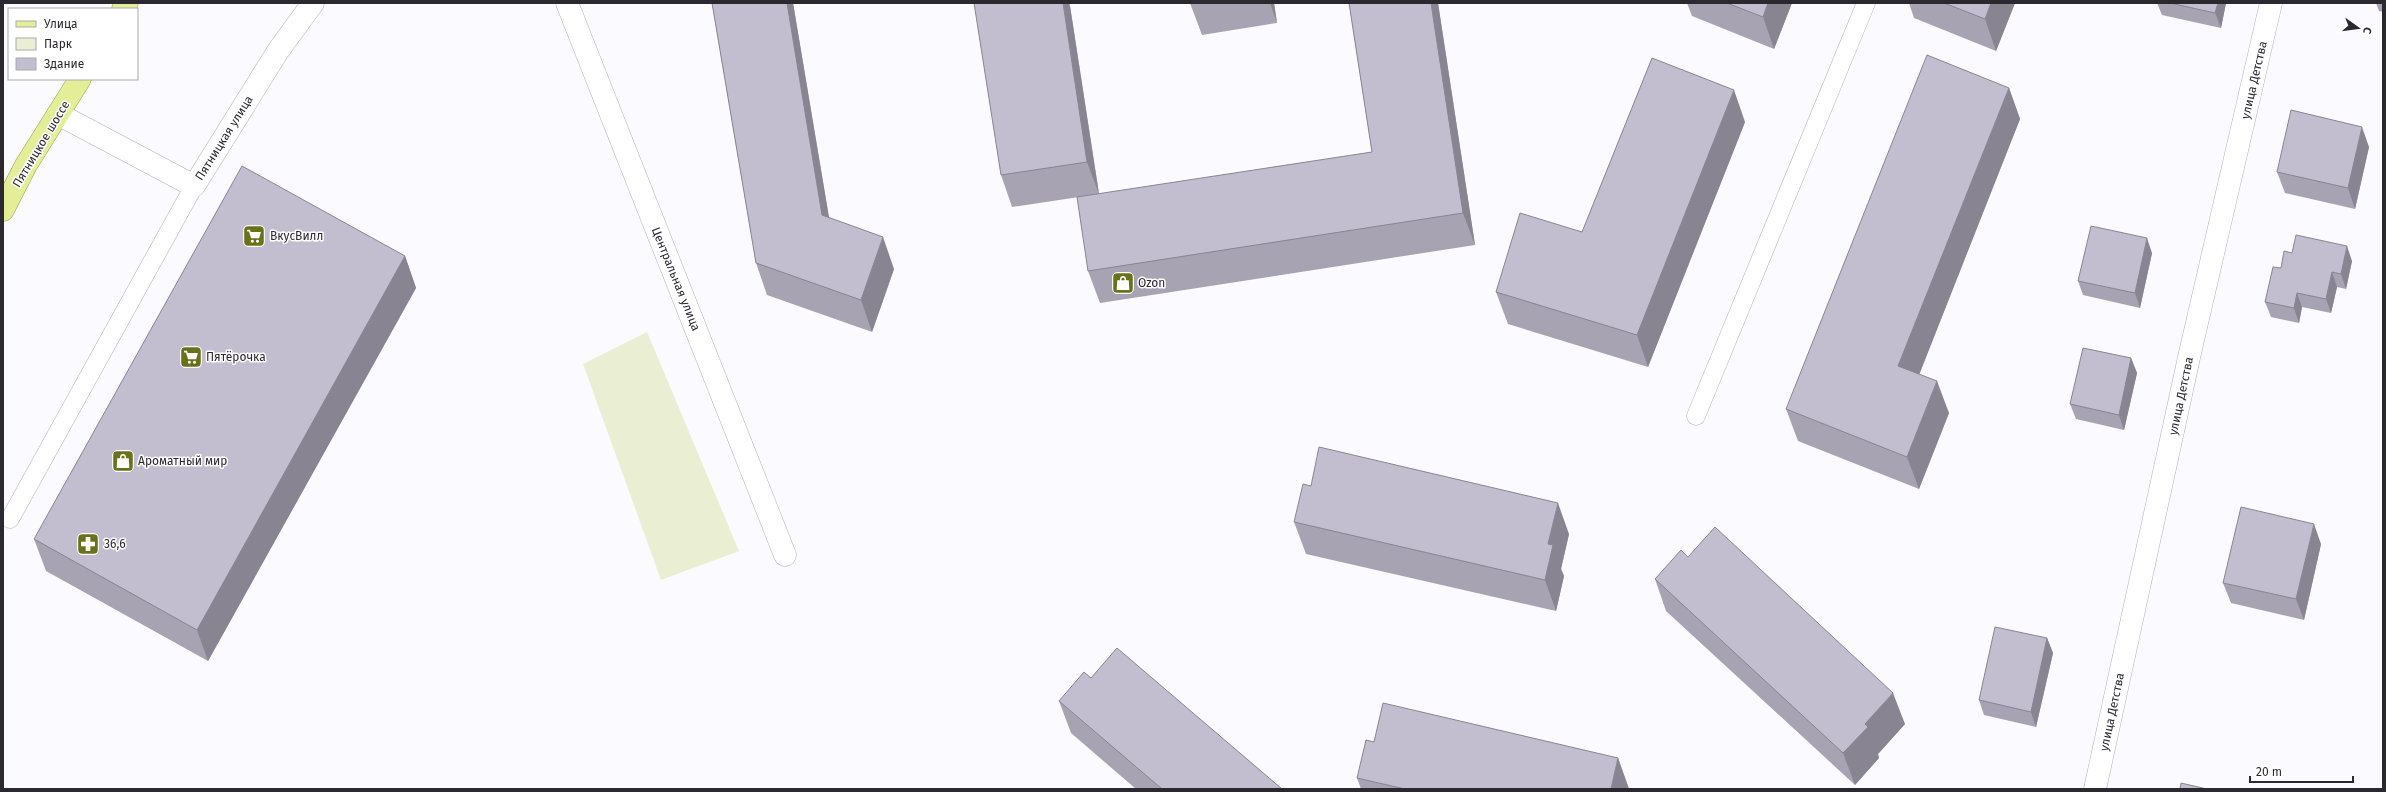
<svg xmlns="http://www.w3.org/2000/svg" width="2386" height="792" viewBox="0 0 2386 792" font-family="'Fira Sans',sans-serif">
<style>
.green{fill:#eaefd3}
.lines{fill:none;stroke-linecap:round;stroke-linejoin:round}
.lane-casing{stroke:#b4aec1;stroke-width:19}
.street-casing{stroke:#b4aec1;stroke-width:23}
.primary-casing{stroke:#98a247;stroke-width:23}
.lane{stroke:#fff;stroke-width:18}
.street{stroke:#fff;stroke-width:22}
.primary{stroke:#e4ee98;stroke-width:22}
.wall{fill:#a8a3b3}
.shaded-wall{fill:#888492}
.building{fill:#c3bdd0;stroke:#888492}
.labels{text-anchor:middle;stroke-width:3;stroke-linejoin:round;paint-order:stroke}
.street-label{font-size:12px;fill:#2b2830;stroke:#fff}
.poi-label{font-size:12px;fill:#2b2830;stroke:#fff;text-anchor:start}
</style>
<rect width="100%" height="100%" fill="#fbfafe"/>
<path class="green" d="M647 332 739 551 661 580 583 364Z"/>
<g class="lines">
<g class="lane-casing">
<g id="lane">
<path d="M1696 416 1866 3"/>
<path d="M10 519 194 186"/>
</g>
</g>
<g class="street-casing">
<g id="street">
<path d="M567 3 785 555"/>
<path d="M58 114 194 186 278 51 313 3"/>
<path d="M2095 789 2190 353 2271 3"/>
</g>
</g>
<g class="primary-casing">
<g id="primary">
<path d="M123 9 127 3"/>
<path d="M3 210 26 165 80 79"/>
</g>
</g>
<use href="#lane" class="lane"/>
<use href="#street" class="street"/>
<use href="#primary" class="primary"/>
</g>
<g class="wall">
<path d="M712 3H794H793L829 218 894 269 872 332 767 295 756 263Z"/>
<path d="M1190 3H1274L1277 23 1202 35Z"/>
<path d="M1349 3H1438L1475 245 1100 303 1088 271 1372 152Z"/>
<path d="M1687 3H1792L1774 49 1692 16Z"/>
<path d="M1909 3H2015L1996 51 1914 18Z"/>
<path d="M2157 3H2226L2221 28 2162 15Z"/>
<path d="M2376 3H2383V12L2379 11Z"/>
<path d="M1070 6 1099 194 1012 207 1001 175Z"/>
<path d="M2009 88 2020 119 1919 374 1949 413 1919 489 1798 441 1786 409Z"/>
<path d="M1745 122 1648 367 1508 324 1496 292 1582 232Z"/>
<path d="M2369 147 2355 209 2285 193 2277 172Z"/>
<path d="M2152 253 2140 308 2083 295 2078 281Z"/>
<path d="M2292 253 2352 261 2346 289 2337 287 2331 313 2302 307 2299 323 2271 317 2265 302 2281 268Z"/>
<path d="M405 256 416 288 208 661 46 571 34 539Z"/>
<path d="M2131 358 2137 373 2124 430 2076 419 2070 404Z"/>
<path d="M1294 522 1569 534 1561 569 1564 576 1556 611 1306 554Z"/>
<path d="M2321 544 2304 620 2231 603 2223 583Z"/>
<path d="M1688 557 1905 724 1878 754 1879 758 1855 785 1666 611 1655 579Z"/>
<path d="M2047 638 2053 653 2036 727 1984 715 1979 700Z"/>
<path d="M1091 678 1282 789H1136L1071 733 1059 701Z"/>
<path d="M1374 742 1618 758 1629 789H1361L1357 778Z"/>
</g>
<g class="shaded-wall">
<path d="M787 3H793L834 247 822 215Z"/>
<path d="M1063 3H1069L1070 6 1099 194 1087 162Z"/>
<path d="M1270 3H1274L1277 23Z"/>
<path d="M1431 3H1438L1475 245 1463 213Z"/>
<path d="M1768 3H1792L1774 49 1763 17Z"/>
<path d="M1991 3H2015L1996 51 1985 19Z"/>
<path d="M2218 3H2226L2221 28 2215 13Z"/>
<path d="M2009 88 2020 119 1910 398 1898 366Z"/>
<path d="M1734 90 1745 122 1648 367 1637 335Z"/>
<path d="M2362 127 2369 147 2355 209 2348 188Z"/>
<path d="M883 237 894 269 872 332 861 300Z"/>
<path d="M2147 238 2152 253 2140 308 2135 293Z"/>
<path d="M2347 246 2352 261 2346 289 2341 274Z"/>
<path d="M405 256 416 288 208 661 197 630Z"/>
<path d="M2332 272 2337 287 2331 313 2326 299Z"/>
<path d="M2297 293 2302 307 2299 323 2294 308Z"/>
<path d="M2131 358 2137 373 2124 430 2119 415Z"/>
<path d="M1937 381 1949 413 1919 489 1907 457Z"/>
<path d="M1558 503 1569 534 1561 569 1564 576 1556 611 1545 580 1548 544Z"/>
<path d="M2314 524 2321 544 2304 620 2296 599Z"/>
<path d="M2047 638 2053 653 2036 727 2031 712Z"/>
<path d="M1893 693 1905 724 1878 754 1879 758 1855 785 1843 753 1865 724Z"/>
<path d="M1618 758 1629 789H1611Z"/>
</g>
<g class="building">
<path d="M712 3H787L822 215 883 237 861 300 756 263Z"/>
<path d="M974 3H1063L1087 162 1001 175Z"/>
<path d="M1349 3H1431L1463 213 1088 271 1077 197 1372 152Z"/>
<path d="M1727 3H1768L1763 17Z"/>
<path d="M1944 3H1991L1985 19Z"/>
<path d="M2170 3H2218L2215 13Z"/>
<path d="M1927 55 2009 88 1898 366 1937 381 1907 457 1786 409Z"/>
<path d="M1652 58 1734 90 1637 335 1496 292 1520 213 1582 232Z"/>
<path d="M2291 110 2362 127 2348 188 2277 172Z"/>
<path d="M242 166 405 256 197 630 34 539Z"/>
<path d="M2091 226 2147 238 2135 293 2078 281Z"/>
<path d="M2296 235 2347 246 2341 274 2332 272 2326 299 2297 293 2294 308 2265 302 2273 267 2281 268 2284 251 2292 253Z"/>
<path d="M2083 348 2131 358 2119 415 2070 404Z"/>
<path d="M1319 447 1558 503 1548 544 1553 545 1545 580 1294 522 1303 484 1311 486Z"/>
<path d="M2241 507 2314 524 2296 599 2223 583Z"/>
<path d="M1715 527 1893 693 1865 724 1868 727 1843 753 1655 579 1681 550 1688 557Z"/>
<path d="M1995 627 2047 638 2031 712 1979 700Z"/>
<path d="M1117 648 1282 789H1162L1059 701 1084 672 1091 678Z"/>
<path d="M1383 703 1618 758 1611 789H1405L1357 778 1366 740 1374 742Z"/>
<path d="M2181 783 2207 789H2180Z"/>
</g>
<defs>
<g id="supermarket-square" transform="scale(1.15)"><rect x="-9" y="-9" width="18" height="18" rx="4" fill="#69721b" stroke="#fff"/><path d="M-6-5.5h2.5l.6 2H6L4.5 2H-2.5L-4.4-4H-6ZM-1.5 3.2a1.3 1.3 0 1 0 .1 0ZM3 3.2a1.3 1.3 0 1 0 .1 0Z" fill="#fff"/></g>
<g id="shop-square" transform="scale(1.15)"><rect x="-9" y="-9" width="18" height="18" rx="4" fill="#69721b" stroke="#fff"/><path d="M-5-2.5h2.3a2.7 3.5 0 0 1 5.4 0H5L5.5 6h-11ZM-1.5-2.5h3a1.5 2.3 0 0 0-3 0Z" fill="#fff"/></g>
<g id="pharmacy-square" transform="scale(1.15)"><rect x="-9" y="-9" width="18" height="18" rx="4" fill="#69721b" stroke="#fff"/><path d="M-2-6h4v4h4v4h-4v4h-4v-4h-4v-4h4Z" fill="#fff"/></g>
</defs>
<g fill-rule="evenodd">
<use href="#supermarket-square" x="254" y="236"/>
<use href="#shop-square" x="1123" y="283"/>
<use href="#supermarket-square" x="191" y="357"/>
<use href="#shop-square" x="123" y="461"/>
<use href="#pharmacy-square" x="88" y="544"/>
</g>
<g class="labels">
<g class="street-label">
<text transform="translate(2254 80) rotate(-77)" y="4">улица Детства</text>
<text transform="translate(224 138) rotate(-58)" y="4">Пятницкая улица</text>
<text transform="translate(41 144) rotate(-59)" y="4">Пятницкое шоссе</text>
<text transform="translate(676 279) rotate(68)" y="4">Центральная улица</text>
<text transform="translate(2181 396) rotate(-78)" y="4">улица Детства</text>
<text transform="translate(2112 712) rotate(-78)" y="4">улица Детства</text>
</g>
<g class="poi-label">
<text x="270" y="240">ВкусВилл</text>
<text x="1138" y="287">Ozon</text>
<text x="206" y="361">Пятёрочка</text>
<text x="138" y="465">Ароматный мир</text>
<text x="104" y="548">36,6</text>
</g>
</g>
<rect width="2386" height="792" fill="none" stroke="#2b2830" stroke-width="8"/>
<rect x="8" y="8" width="130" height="72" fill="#ffffff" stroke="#aaa9ac"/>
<rect x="16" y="21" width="20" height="6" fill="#e4ee98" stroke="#aaa9ac"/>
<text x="44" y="28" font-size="12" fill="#2b2830">Улица</text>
<rect x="16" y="38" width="20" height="12" fill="#eaefd3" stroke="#aaa9ac"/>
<text x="44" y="48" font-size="12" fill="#2b2830">Парк</text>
<rect x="16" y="58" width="20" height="12" fill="#c3bdd0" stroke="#aaa9ac"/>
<text x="44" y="68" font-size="12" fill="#2b2830">Здание</text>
<g transform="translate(2358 28) rotate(104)" stroke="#ffffff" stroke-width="3" paint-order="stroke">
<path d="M0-3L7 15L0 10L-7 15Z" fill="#2b2830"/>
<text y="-6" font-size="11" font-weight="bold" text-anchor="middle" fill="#2b2830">С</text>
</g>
<path d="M2250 776v6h103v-6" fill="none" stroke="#2b2830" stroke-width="2"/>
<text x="2256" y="776" font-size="12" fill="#2b2830" stroke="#ffffff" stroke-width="3" paint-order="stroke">20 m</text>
</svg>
